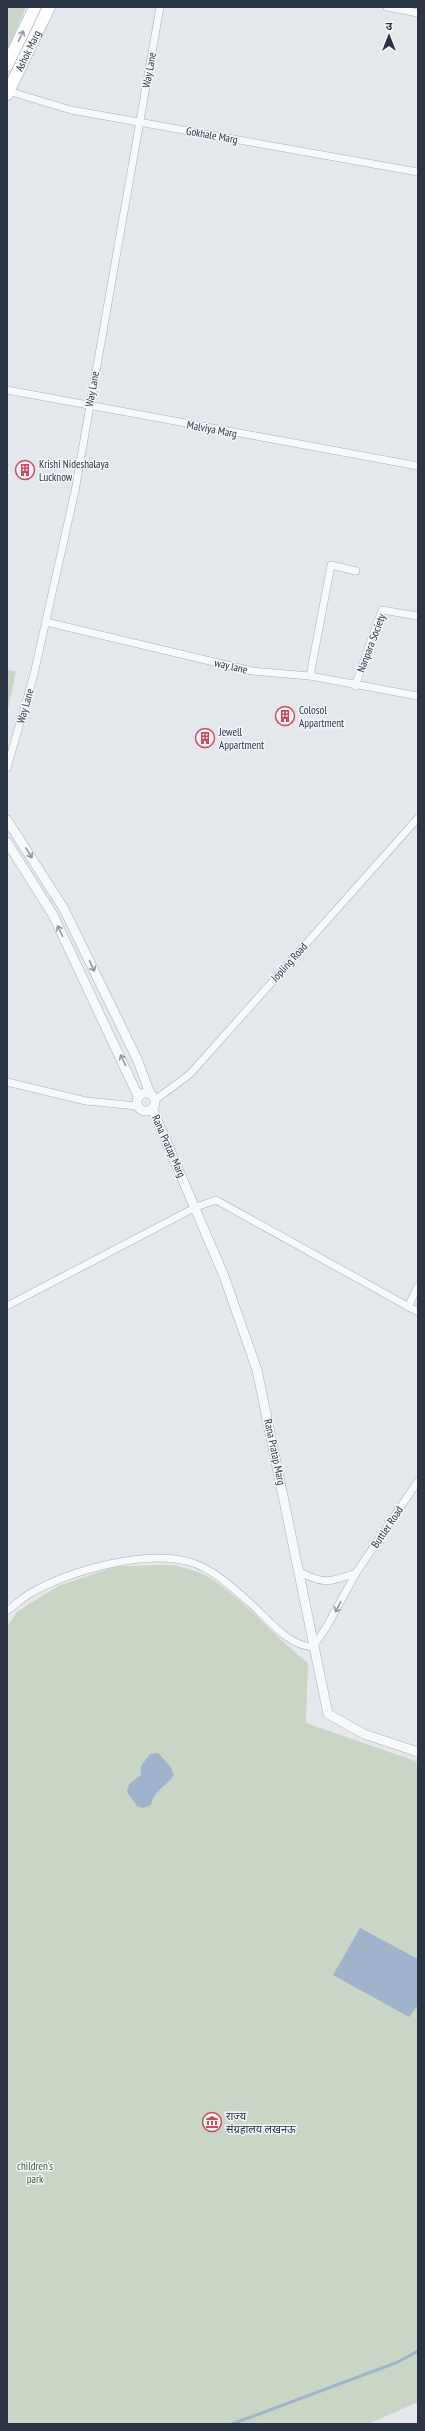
<svg xmlns="http://www.w3.org/2000/svg" width="425" height="2431" viewBox="0 0 425 2431" font-family="'PT Sans Narrow','Noto Sans Devanagari',sans-serif">
<style>
.green{fill:#c9d6c5}
.water{fill:#9fb4cc}
.lines{fill:none;stroke-linecap:round;stroke-linejoin:round}
.stream{stroke:#9fb4cc;stroke-width:3}
.minor-casing{stroke:#a9aeb7;stroke-width:8}
.tertiary-casing{stroke:#a9aeb7;stroke-width:10}
.primary-casing{stroke:#a3abb8;stroke-width:13}
.minor{stroke:#f7f8fa;stroke-width:7}
.tertiary{stroke:#f7f8fa;stroke-width:9}
.primary{stroke:#fff;stroke-width:12}
.oneway{stroke:#959aa2}
.oneway2{stroke:#9196a0}
.labels{text-anchor:middle;stroke-width:3;stroke-linejoin:round;paint-order:stroke}
.street-label{font-size:11px;fill:#2b3445;stroke:#f4f6f9}
.poi-label{font-size:11px;fill:#2b3445;stroke:#f4f6f9;text-anchor:start}
.park-label{font-size:11px;fill:#3f6138;stroke:#f4f6f9}
</style>
<rect width="100%" height="100%" fill="#e4e7ec"/>
<g class="green">
<path d="M7 7H26L7 51Z"/>
<path d="M7 670 16 671 7 713Z"/>
<path d="M174 1565C183 1568 193 1570 201 1573 238 1591 273 1637 308 1663L306 1723 418 1762V2402L368 2424H7V1627L17 1612 58 1586 117 1566Z"/>
</g>
<g class="water">
<path d="M158 1753 170 1766 174 1775C166 1787 153 1791 151 1805L143 1808 137 1806 127 1792 129 1784 141 1775V1766L150 1754Z"/>
<path d="M360 1928 418 1959V2005L409 2017 333 1975Z"/>
</g>
<g class="lines">
<path class="stream" d="M232 2424 398 2362 418 2351"/>
<g class="minor-casing">
<g id="minor">
<path d="M387 7 418 13"/>
<path d="M8 91 71 110 418 172"/>
<path d="M7 390 418 466"/>
<path d="M46 622 252 671 310 676 418 696"/>
<path d="M310 676 331 565 356 571"/>
<path d="M355 686 382 610 418 616"/>
<path d="M7 768 34 674 75 491 160 7"/>
<path d="M7 1082 86 1101 137 1106"/>
<path d="M155 1100 190 1074 418 818"/>
<path d="M7 1306 196 1207 216 1200 418 1312"/>
<path d="M408 1307 418 1286"/>
<path d="M300 1572C324 1585 331 1582 356 1573"/>
<path d="M7 1611C14 1606 21 1599 29 1594 69 1571 144 1549 190 1562 213 1569 232 1587 250 1603 268 1619 288 1646 313 1647L327 1626 356 1573 418 1481"/>
</g>
</g>
<g class="tertiary-casing">
<g id="tertiary">
<path d="M7 820 64 909 137 1059 150 1093"/>
<path d="M7 842 53 915 138 1096"/>
<circle cx="146" cy="1102" r="9"/>
<path d="M152 1108 224 1276 257 1370 328 1714 364 1734 418 1752"/>
</g>
</g>
<g class="primary-casing">
<g id="primary">
<path d="M7 65 35 7"/>
<path id="s1" d="M7 94 49 7"/>
</g>
</g>
<use href="#minor" class="minor"/>
<use href="#tertiary" class="tertiary"/>
<use href="#primary" class="primary"/>
</g>
<defs><path id="oneway-shaft" d="M-6 0H5M1.5-3L5.5 0L1.5 3" fill="none" stroke-width="1.6" stroke-linecap="round" stroke-linejoin="round"/></defs>
<use class="oneway" href="#oneway-shaft" transform="translate(21 36) rotate(-64)"/>
<g class="oneway2">
<use href="#oneway-shaft" transform="translate(29 853) rotate(58)"/>
<use href="#oneway-shaft" transform="translate(60 931) rotate(-116)"/>
<use href="#oneway-shaft" transform="translate(92 966) rotate(64)"/>
<use href="#oneway-shaft" transform="translate(123 1060) rotate(-115)"/>
<use href="#oneway-shaft" transform="translate(338 1607) rotate(118)"/>
</g>
<defs>
<g id="building-ring" transform="scale(1)"><circle r="9.5" fill="#f4f6f9" stroke="#d1495b" stroke-width="1.5"/><path d="M-4-6H4V6H1V3H-1V6H-4ZM-2.5-4.3h1.7v1.8h-1.7ZM.8-4.3h1.7v1.8H.8ZM-2.5-1h1.7V.8h-1.7ZM.8-1h1.7V.8H.8Z" fill="#d1495b"/></g>
<g id="museum-ring" transform="scale(1)"><circle r="9.5" fill="#f4f6f9" stroke="#d1495b" stroke-width="1.5"/><path d="M0-6L6-3V-2H-6V-3ZM-5-1h2V3h-2ZM-1-1h2V3h-2ZM3-1h2V3H3ZM-6 4H6V6H-6Z" fill="#d1495b"/></g>
</defs>
<g fill-rule="evenodd">
<use href="#building-ring" x="25" y="470"/>
<use href="#building-ring" x="285" y="716"/>
<use href="#building-ring" x="205" y="738"/>
<use href="#museum-ring" x="212" y="2122"/>
</g>
<g class="labels">
<g class="street-label">
<text dy="4" stroke="none"><textPath href="#s1" startOffset="48">Ashok Marg</textPath></text>
<text transform="translate(149 70) rotate(-80)" y="4">Way Lane</text>
<text transform="translate(212 135) rotate(10)" y="4">Gokhale Marg</text>
<text transform="translate(92 389) rotate(-80)" y="4">Way Lane</text>
<text transform="translate(212 429) rotate(11)" y="4">Malviya Marg</text>
<text transform="translate(371 643) rotate(-69)" y="4">Nanpara Society</text>
<text transform="translate(231 666) rotate(13)" y="4">way lane</text>
<text transform="translate(25 706) rotate(-74)" y="4">Way Lane</text>
<text transform="translate(289 962) rotate(-48)" y="4">Jopling Road</text>
<text transform="translate(169 1146) rotate(66)" y="4">Rana Pratap Marg</text>
<text transform="translate(275 1452) rotate(78)" y="4">Rana Pratap Marg</text>
<text transform="translate(387 1527) rotate(-56)" y="4">Buttler Road</text>
</g>
<g class="poi-label">
<text x="39" y="468">Krishi Nideshalaya<tspan x="39" dy="13">Lucknow</tspan></text>
<text x="299" y="714">Colosol<tspan x="299" dy="13">Appartment</tspan></text>
<text x="219" y="736">Jewell<tspan x="219" dy="13">Appartment</tspan></text>
<text x="226" y="2120">राज्य<tspan x="226" dy="13">संग्रहालय लखनऊ</tspan></text>
</g>
<g class="park-label">
<text x="35" y="2170">children's<tspan x="35" dy="13">park</tspan></text>
</g>
</g>
<rect width="425" height="2431" fill="none" stroke="#2b3445" stroke-width="16"/>
<g transform="translate(389 36)" stroke="#f4f6f9" stroke-width="3" paint-order="stroke">
<path d="M0-3L7 15L0 10L-7 15Z" fill="#2b3445"/>
<text y="-6" font-size="11" font-weight="bold" text-anchor="middle" fill="#2b3445">उ</text>
</g>
</svg>
